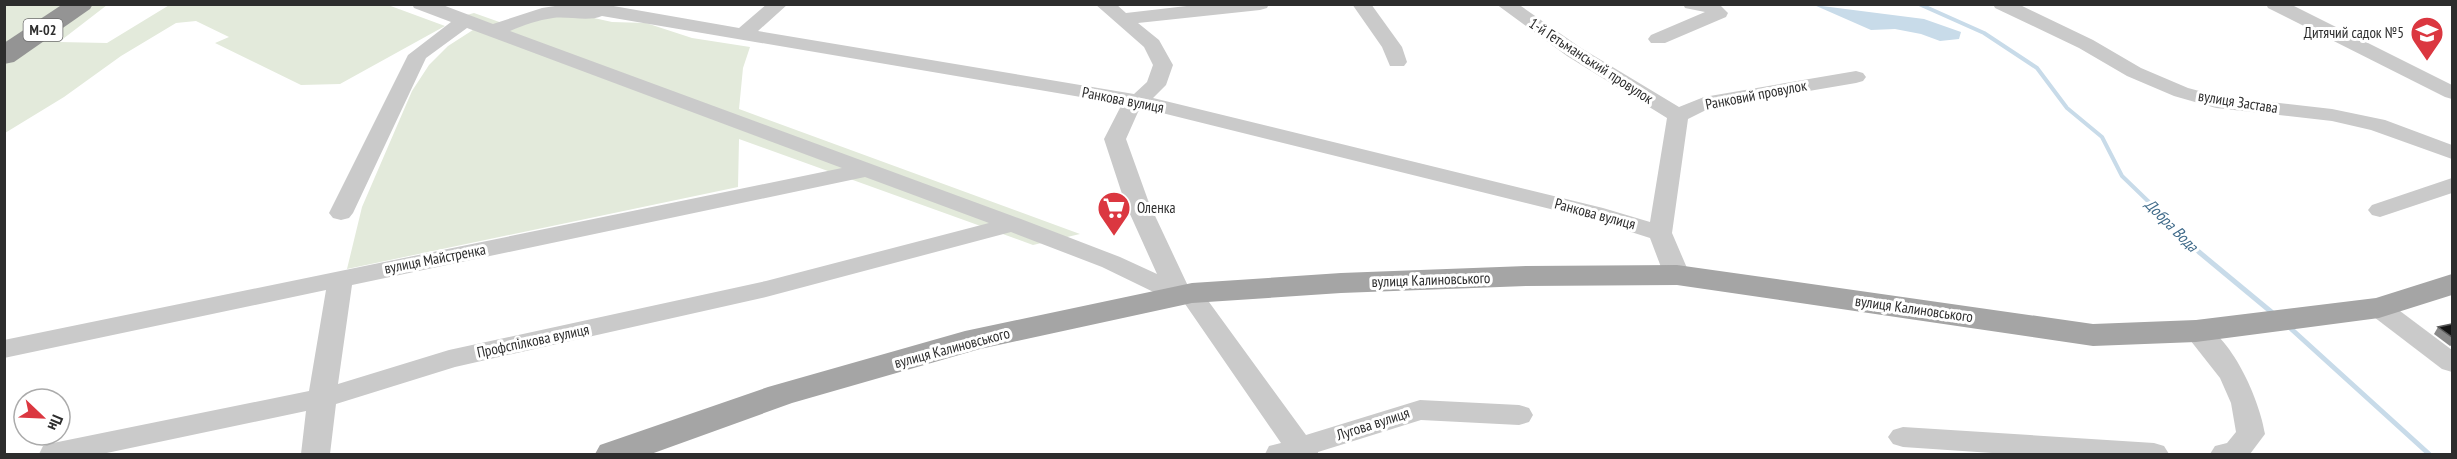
<svg xmlns="http://www.w3.org/2000/svg" width="2457" height="459" viewBox="0 0 2457 459" font-family="'PT Sans Narrow',sans-serif">
<style>
.green{fill:#e3eadb}
.water{fill:#c8dbe9}
.lines{fill:none;stroke-linecap:round;stroke-linejoin:round}
.stream-far1{stroke:#c8dbe9;stroke-width:4}
.stream{stroke:#c8dbe9;stroke-width:5}
.minor{fill:#cacaca;fill-rule:evenodd}
.major{fill:#a5a5a5;fill-rule:evenodd}
.highway{fill:#949494;fill-rule:evenodd}
.wall{fill:#8a8a8a}
.building{fill:#141414;stroke:#5a5a5a;stroke-width:1.5}
.labels{text-anchor:middle;stroke-width:6;stroke-linejoin:round;paint-order:stroke}
.shield{fill:#fff;stroke:#6c6c6c;stroke-width:1.5}
.shield-label{font-size:14px;font-weight:bold;fill:#2d2d2d}
.poi-label{font-size:15px;fill:#2d2d2d;stroke:#fff;text-anchor:end}
.street-label{font-size:15px;fill:#2d2d2d;stroke:#fff}
.water-label{font-size:16px;font-style:italic;fill:#406b8a;stroke:#fff}
</style>
<rect width="100%" height="100%" fill="#fff"/>
<g class="green">
<path d="M171 4 388 5 445 26 340 84 301 85 215 43 229 37 196 21 176 23 121 56 64 97 5 133 4 5H107L59 42 107 43Z"/>
<path d="M474 13 516 28 536 18 571 13 612 22 646 23 692 38 750 47 743 68 739 109 1080 234 1033 245 739 139 738 187 347 269 362 207 412 91 429 65 448 46 476 28 463 16Z"/>
</g>
<path class="water" d="M1814 5 1924 19 1961 32 1959 39 1940 41 1921 34 1895 29 1871 30Z"/>
<g class="lines">
<path class="stream-far1" d="M1919 4 1984 33 2037 68 2067 108 2102 137 2122 176 2150 203"/>
<g class="stream">
<path d="M2148 202 2199 252 2275 315"/>
<path d="M2288 326 2429 454"/>
</g>
<g class="minor">
<path d="M412 4H440L493 24 542 8 568 4H602L739 28 767 4H788L758 31 1134 94 1147 82 1153 65 1144 47 1095 4H1116L1126 13 1204 4H1269L1267 8 1260 10 1138 23 1159 40 1173 65 1166 85 1153 98 1603 208 1650 222 1667 118 1567 56 1496 4H1518L1581 48 1679 107 1704 97 1856 71 1863 73 1866 77 1863 81 1856 83 1710 108 1688 119 1672 233 1690 275 1686 280 1677 283 1668 280 1664 275 1650 238 1587 218 1142 108 1138 112 1126 139 1149 203 1188 286 1201 287 1209 302 1306 435 1420 400 1519 405 1529 408 1533 415 1529 422 1519 425 1421 420 1318 452V454H1265L1269 446 1281 443 1183 301 1170 300 1102 267 1011 232 766 297 455 367 336 404 330 454H301L306 411 102 454H39L43 446 53 443 309 391 326 290 4 358V340L842 168 467 28 426 58 353 213 349 218 341 220 333 218 329 213 408 55 451 22 414 8ZM602 16 1122 104 1104 139 1125 203 1157 274 1120 257 1021 219 510 31C524 25 538 20 553 18 568 16 589 22 602 16ZM865 177 989 223 766 281 449 350 338 384 352 285Z"/>
<path d="M1352 4H1371L1402 47 1407 62 1404 66H1390L1382 47Z"/>
<path d="M1683 4H1719L1728 13 1726 17 1665 43H1651L1648 39 1651 35 1705 12 1685 8Z"/>
<path d="M1993 4H2018L2093 40 2141 68 2188 88 2218 96 2332 109 2385 120 2452 145V159L2371 130 2332 121 2216 108 2174 96 2127 76 2079 48 1995 8Z"/>
<path d="M2266 4H2290L2452 85V99L2445 97 2268 8Z"/>
<path d="M2452 178V193L2380 217 2372 215 2368 210 2372 205Z"/>
<path d="M2379 300 2388 302 2452 350V372L2442 369 2370 314 2366 308 2370 302Z"/>
<path d="M2196 322C2231 332 2260 401 2265 434L2250 454H2210L2215 446 2227 443 2236 432 2231 403 2220 378 2183 331 2187 325Z"/>
<path d="M1903 427 2154 443 2164 446 2169 454H2007L1903 447 1893 444 1888 437 1893 430Z"/>
</g>
<path class="major" d="M1677 265 2093 324 2196 320 2376 298 2452 274V295L2379 318 2196 342 2093 346 1677 285 1526 286 1341 293 1192 303 980 349 792 403 651 454H595L600 445 768 387 965 331 1192 283 1341 273 1526 266Z"/>
<path class="highway" d="M63 4H93L90 9 14 62 4 64V43Z"/>
</g>
<path class="wall" d="M2452 324V345L2450 346 2434 334 2438 327Z"/>
<path class="building" d="M2452 324V337L2438 327Z"/>
<defs>
<g id="school-pin" transform="scale(1.725)"><path d="M0 17L-7.5 6A9.5 9.5 0 1 1 7.5 6Z" fill="#db3740" stroke="#fff"/><path d="M0-5L7-2L0 1L-7-2ZM-4 1L0 2.5L4 1V4Q0 6-4 4Z" fill="#fff"/></g>
<g id="supermarket-pin" transform="scale(1.725)"><path d="M0 17L-7.5 6A9.5 9.5 0 1 1 7.5 6Z" fill="#db3740" stroke="#fff"/><path d="M-6-5.5h2.5l.6 2H6L4.5 2H-2.5L-4.4-4H-6ZM-1.5 3.2a1.3 1.3 0 1 0 .1 0ZM3 3.2a1.3 1.3 0 1 0 .1 0Z" fill="#fff"/></g>
</defs>
<g fill-rule="evenodd">
<use href="#school-pin" x="2427" y="33"/>
<use href="#supermarket-pin" x="1114" y="208"/>
</g>
<g class="labels">
<rect class="shield" x="23.5" y="19" width="39" height="22" rx="4.5"/>
<g class="shield-label">
<text x="43" y="35">М-02</text>
</g>
<g class="poi-label">
<text x="2404" y="38">Дитячий садок №5</text>
<text x="1137" y="213" text-anchor="start">Оленка</text>
</g>
<g class="street-label">
<text transform="translate(1591 61) rotate(33)" y="5">1-й Гетьманський провулок</text>
<text transform="translate(1756 95) rotate(-11)" y="5">Ранковий провулок</text>
<text transform="translate(1123 100) rotate(11)" y="5">Ранкова вулиця</text>
<text transform="translate(2238 102) rotate(9)" y="5">вулиця Застава</text>
<text transform="translate(1595 214) rotate(15)" y="5">Ранкова вулиця</text>
<text transform="translate(435 259) rotate(-11)" y="5">вулиця Майстренка</text>
<text transform="translate(1431 280) rotate(-2)" y="5">вулиця Калиновського</text>
<text transform="translate(1914 309) rotate(8)" y="5">вулиця Калиновського</text>
<text transform="translate(533 341) rotate(-12)" y="5">Профспілкова вулиця</text>
<text transform="translate(952 348) rotate(-15)" y="5">вулиця Калиновського</text>
<text transform="translate(1373 424) rotate(-18)" y="5">Лугова вулиця</text>
</g>
<g class="water-label">
<text transform="translate(2172 225) rotate(45)" y="6">Добра Вода</text>
</g>
</g>
<rect width="2457" height="459" fill="none" stroke="#2d2d2d" stroke-width="12"/>
<g transform="translate(42 417) rotate(113)"><circle r="28" fill="#ffffff" stroke="#ababab" stroke-width="1.5"/>
<path d="M0-4.5L10 22L0 15L-10 22Z" fill="#db3740"/>
<text y="-9" font-size="16" font-weight="bold" text-anchor="middle" fill="#2d2d2d">Пн</text>
</g>
</svg>
